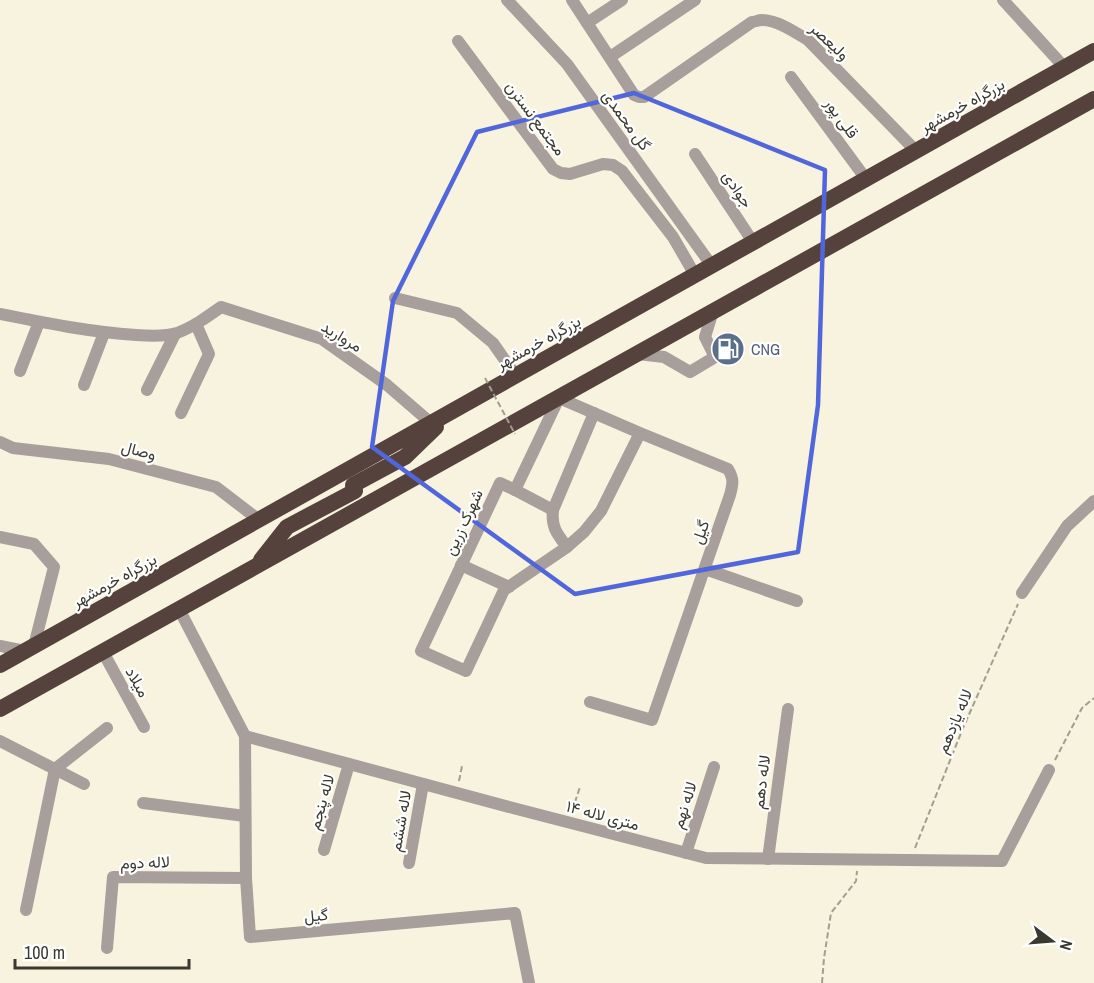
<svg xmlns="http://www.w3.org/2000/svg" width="1094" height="983" viewBox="0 0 1094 983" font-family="'Archivo Narrow',Vazirmatn,sans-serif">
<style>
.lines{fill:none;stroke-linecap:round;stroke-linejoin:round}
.path{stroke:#a19f8f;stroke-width:2;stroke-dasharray:6 3;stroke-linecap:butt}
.minor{stroke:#a89e9b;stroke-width:12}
.highway{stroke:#55423d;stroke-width:16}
.path-bridge{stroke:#a19f8f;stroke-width:2;stroke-dasharray:6 3;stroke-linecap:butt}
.marked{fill:none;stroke:#5166db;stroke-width:4.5;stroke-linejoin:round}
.labels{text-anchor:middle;stroke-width:4.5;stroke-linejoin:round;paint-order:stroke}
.street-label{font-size:16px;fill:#3a3930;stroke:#fff}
.service-label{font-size:16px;fill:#4e5e75;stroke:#fff;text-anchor:start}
</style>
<rect width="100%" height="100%" fill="#f7f3de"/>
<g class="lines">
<g class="path">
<path d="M1055 760 1082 708 1094 698"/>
<path d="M459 781 462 766"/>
<path d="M572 811 580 787"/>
<path d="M915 848 963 728 1018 604"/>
<path d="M822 983 824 958 831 913 856 881 857 871"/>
</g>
<g class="minor">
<path d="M507 0 567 64 712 266"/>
<path d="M572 0 634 95 639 97H644L752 22C755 22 758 20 762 20 777 20 795 32 808 40L916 151"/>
<path d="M1003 0 1065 68"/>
<path d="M587 23 622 0"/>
<path d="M458 41 553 169 561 173 570 174 603 164 613 165 622 171 673 237 695 275"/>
<path d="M610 57 695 0"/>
<path d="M791 77 866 179"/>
<path d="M695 154 753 242"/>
<path d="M395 298 457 313 493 343 516 376"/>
<path d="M0 314C45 323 90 332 136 335 149 336 165 337 177 333 193 327 207 317 221 307L322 339 387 385 431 423"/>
<path d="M638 354 664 357 690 372 715 357 705 337 713 311"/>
<path d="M20 371 39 322"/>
<path d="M84 385 104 333"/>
<path d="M147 390 175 334"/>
<path d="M181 413 209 354 196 324"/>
<path d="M0 442 13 448 109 459 216 487 259 520"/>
<path d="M515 490 553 510"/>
<path d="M0 537 34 544 54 567 34 646"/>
<path d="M567 547C557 534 551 527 553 510L594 413"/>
<path d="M461 565 509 587"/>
<path d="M705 569 797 601"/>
<path d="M1022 593 1067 526 1094 501"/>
<path d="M179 609 245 736 513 808 706 858 1002 861 1049 770"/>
<path d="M0 646 25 651"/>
<path d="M103 652 144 727"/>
<path d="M590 702 652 720 730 495C733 484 734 479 728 469L640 433 559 398 515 490 500 483 421 651 466 671 504 590 567 547 584 532 601 511 640 433"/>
<path d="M245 736 246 878 250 937 515 913 529 983"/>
<path d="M0 741 84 784"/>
<path d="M143 803 245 816"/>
<path d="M324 850 349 764"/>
<path d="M686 853 714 767"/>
<path d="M768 859 788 709"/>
<path d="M409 863 423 784"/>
<path d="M26 910 55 769 107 728"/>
<path d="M107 948 113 877 246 878"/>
</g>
<g class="highway">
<path d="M353 485 405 457 436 427"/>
<path d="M261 560 287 527 355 491"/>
<path d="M0 665 1094 51"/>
<path d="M0 709 1094 99"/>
</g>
<path class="path-bridge" d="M485 378 515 434"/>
</g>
<path class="marked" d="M634 93 825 170 818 405 798 552 575 594 372 447 393 301 477 132Z"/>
<defs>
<g id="fuel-disc" transform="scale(1.725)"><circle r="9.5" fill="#5c6f8a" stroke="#fff"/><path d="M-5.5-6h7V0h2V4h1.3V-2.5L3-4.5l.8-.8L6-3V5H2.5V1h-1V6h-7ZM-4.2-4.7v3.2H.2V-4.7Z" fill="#fff"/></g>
</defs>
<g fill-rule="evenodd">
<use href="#fuel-disc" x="728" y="349"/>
</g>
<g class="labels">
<g class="street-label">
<text transform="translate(830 41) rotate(43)" y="6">ولیعصر</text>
<text transform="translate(962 105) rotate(-29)" y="6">بزرگراه خرمشهر</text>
<text transform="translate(536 118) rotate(53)" y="6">مجتمع نسترن</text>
<text transform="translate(842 118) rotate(54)" y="6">قلی پور</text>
<text transform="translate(627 120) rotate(54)" y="6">گل محمدی</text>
<text transform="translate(738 189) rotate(56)" y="6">جوادی</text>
<text transform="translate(342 336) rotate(31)" y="6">مروارید</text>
<text transform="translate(538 342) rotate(-29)" y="6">بزرگراه خرمشهر</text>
<text transform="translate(139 450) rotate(15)" y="6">وصال</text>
<text transform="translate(463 522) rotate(-65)" y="6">شهرک زرین</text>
<text transform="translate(700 532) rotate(-71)" y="6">گیل</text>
<text transform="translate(114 580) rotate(-29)" y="6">بزرگراه خرمشهر</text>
<text transform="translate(138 682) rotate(61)" y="6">میلاد</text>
<text transform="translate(954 721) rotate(-67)" y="6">لاله یازدهم</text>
<text transform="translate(761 782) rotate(-83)" y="6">لاله دهم</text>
<text transform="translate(321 802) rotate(-74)" y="6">لاله پنجم</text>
<text transform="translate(684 805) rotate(-72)" y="6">لاله نهم</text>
<text transform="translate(603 815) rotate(15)" y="6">۱۴ متری لاله</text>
<text transform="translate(400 821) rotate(-80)" y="6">لاله ششم</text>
<text transform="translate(145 862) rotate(-2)" y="6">لاله دوم</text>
<text transform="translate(316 915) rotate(-5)" y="6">گیل</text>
</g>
<g class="service-label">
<text x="751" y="355">CNG</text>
</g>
</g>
<g transform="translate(1052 941) rotate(106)" stroke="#ffffff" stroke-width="4.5" paint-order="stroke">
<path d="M0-4.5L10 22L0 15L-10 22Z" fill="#3a3930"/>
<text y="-9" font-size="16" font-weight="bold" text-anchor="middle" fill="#3a3930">N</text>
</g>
<path d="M15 959v9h174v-9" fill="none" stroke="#3a3930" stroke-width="3"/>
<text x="24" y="959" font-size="18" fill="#3a3930" stroke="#ffffff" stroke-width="4.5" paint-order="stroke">100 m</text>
</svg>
